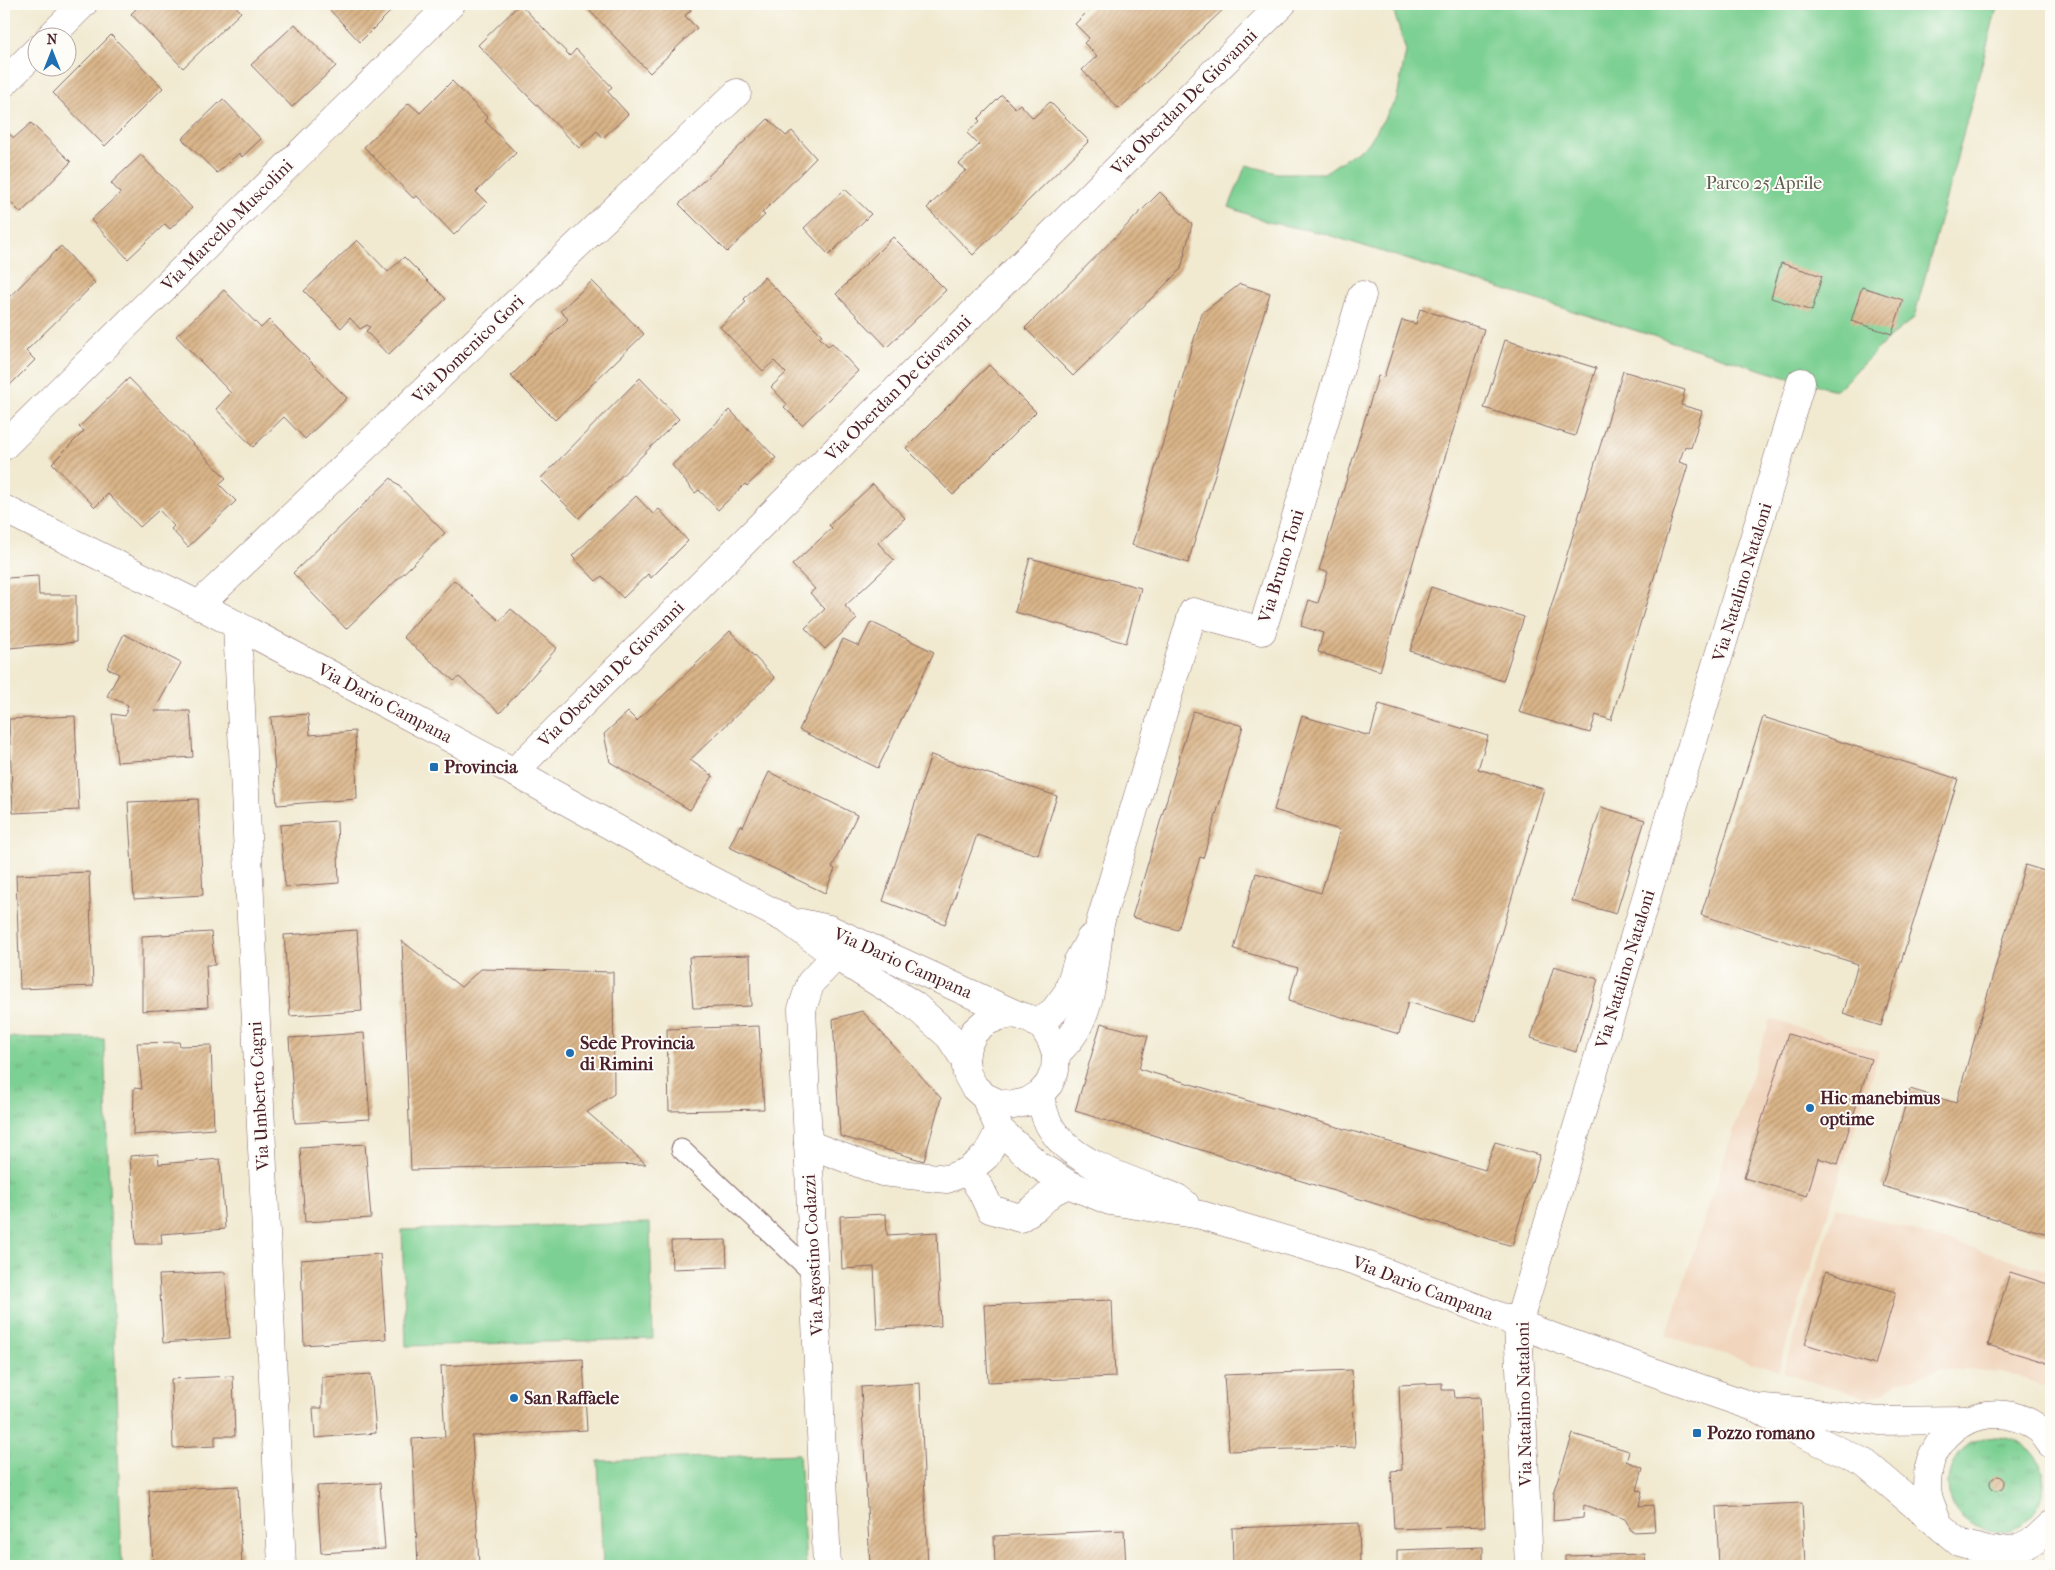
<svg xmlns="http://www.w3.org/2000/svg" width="2055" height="1570" viewBox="0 0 2055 1570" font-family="'IM FELL French Canon',serif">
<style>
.built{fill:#f1d5bd}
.grass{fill:url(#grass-tufts);stroke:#64785f}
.park{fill:#7dd093;stroke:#64785f}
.building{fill:url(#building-hatch)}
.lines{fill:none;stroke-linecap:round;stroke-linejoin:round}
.service-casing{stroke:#846665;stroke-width:21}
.minor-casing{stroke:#846665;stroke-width:29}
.service{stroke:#fff;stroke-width:19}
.minor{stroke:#fff;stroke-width:28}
.poi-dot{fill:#1f6fb2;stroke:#fdfcf7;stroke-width:2}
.labels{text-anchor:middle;stroke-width:4;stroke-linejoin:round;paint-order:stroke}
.street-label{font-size:18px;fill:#4a1f2b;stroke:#fdfcf7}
.park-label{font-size:18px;fill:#5c5d4f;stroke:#fdfcf7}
.poi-label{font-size:18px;font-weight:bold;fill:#4a1f2b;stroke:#fdfcf7;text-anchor:start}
</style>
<defs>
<pattern id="grass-tufts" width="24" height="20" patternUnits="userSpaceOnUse" patternTransform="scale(1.25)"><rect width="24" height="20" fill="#7dd093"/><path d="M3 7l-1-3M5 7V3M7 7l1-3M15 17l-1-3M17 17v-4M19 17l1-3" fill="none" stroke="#6eb27f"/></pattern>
<pattern id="building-hatch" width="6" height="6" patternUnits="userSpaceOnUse" patternTransform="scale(1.25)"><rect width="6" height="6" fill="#dab589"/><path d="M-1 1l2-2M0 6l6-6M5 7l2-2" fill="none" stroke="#b39370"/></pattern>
</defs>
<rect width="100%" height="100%" fill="#fdfcf7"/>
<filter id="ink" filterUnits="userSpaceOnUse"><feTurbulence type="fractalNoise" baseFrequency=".02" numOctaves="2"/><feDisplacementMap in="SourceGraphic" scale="10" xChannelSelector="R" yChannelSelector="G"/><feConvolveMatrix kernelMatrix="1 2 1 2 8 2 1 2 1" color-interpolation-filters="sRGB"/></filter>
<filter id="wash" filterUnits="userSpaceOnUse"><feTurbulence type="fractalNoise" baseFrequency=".0096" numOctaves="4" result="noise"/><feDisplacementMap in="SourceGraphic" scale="20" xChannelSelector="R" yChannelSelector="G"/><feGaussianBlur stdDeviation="1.12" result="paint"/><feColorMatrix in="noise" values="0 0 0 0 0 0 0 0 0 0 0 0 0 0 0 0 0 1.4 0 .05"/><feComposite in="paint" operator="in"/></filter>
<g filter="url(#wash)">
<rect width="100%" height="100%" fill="#f1ead1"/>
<g class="built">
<path d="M1770 1019 1879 1052 1778 1371 1666 1336Z"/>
<path d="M1836 1207 2051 1272V1389L2006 1372 1941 1369 1899 1382 1882 1393 1868 1399 1783 1373Z"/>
</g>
<g class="grass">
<path d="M4 1037 104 1039 122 1566H4Z"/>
<circle cx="1996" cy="1484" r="48"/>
</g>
<g class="park">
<path d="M1388 4H1998L1914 318 1890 337 1837 390 1801 382 1322 233 1268 222 1229 207 1246 165 1277 173H1324L1368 144 1397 98 1406 51 1393 9Z"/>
<path d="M650 1223 653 1339 406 1346 402 1230Z"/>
<path d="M799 1454 806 1566H603L598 1461Z"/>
</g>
<g id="blocks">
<g class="building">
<path d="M141 4H234L241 12 183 68 131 14Z"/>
<path d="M329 4H398L360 42 326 6Z"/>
<path d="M520 4 570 56 576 49 612 87 607 91 628 114 603 138 597 131 579 148 478 45Z"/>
<path d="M583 4H685L691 10 685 16 697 28 650 73Z"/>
<path d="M1095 4H1130L1132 6 1134 4H1229L1119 109 1082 70 1097 56 1084 43 1089 38 1075 24Z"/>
<path d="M295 24 336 66 292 107 251 65Z"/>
<path d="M111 35 163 88 105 146 53 93Z"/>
<path d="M452 81 488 118 485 121 516 153 476 192 487 203 454 235 417 196 413 198 364 147 409 103 420 113Z"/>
<path d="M1002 95 1015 108 1020 104 1033 118 1050 102 1089 141 973 255 927 208 966 170 959 164 979 145 967 133 980 121 978 119Z"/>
<path d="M223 99 261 139 242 157 239 153 217 173 182 139Z"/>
<path d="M768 119 786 136 792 131 816 158 762 213 765 215 727 252 679 204Z"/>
<path d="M31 123 71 162 21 213 4 196V137L8 133 14 138Z"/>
<path d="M141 155 192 208 170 229 165 224 128 259 91 220 120 193 111 183Z"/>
<path d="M845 189 871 214 829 255 804 228Z"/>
<path d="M1160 192 1192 224 1181 269 1073 376 1025 328Z"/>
<path d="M893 237 946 290 887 347 836 294Z"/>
<path d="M357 240 388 272 404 257 446 299 388 355 366 331 370 327 367 325 360 329 350 318 341 328 304 291Z"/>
<path d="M61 246 95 283 26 351 35 360 4 391V302Z"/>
<path d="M1781 263 1822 276 1812 311 1771 298Z"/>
<path d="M764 277 822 335 819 337 828 346 832 343 858 371 802 425 784 407 787 404 771 387 786 373 774 361 763 371 720 327 746 302 744 299Z"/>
<path d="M592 281 644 334 555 420 511 376 568 319 560 311Z"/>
<path d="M1240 284 1270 293 1188 563 1132 545 1202 313Z"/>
<path d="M1862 287 1903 300 1892 334 1851 321Z"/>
<path d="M224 290 261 328 269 320 347 398 305 439 284 417 253 447 216 409 231 393 176 336Z"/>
<path d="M1420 309 1484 329 1380 671 1318 652 1323 633 1301 626 1309 600 1318 603 1328 572 1319 570 1378 376 1384 377 1402 320 1416 324Z"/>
<path d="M1505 340 1596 368 1575 436 1484 408Z"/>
<path d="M989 365 1036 412 953 495 906 448Z"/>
<path d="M1623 371 1685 390 1681 405 1702 411 1691 448 1685 446 1679 462 1688 465 1611 720 1596 715 1590 733 1519 712Z"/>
<path d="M129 378 226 478 219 484 236 501 188 547 171 529 174 526 159 510 140 527 108 494 95 507 52 463 84 431 79 427Z"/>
<path d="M640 378 679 419 579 518 540 479Z"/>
<path d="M730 410 776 458 747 486 745 484 718 510 699 490 695 493 672 465Z"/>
<path d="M391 478 445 533 346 629 293 573Z"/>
<path d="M873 484 905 518 878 543 894 560 845 606 857 619 825 649 805 628 825 609 810 593 815 589 792 565 832 528 829 525Z"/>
<path d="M636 496 653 514 659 509 688 541 651 578 648 574 623 598 602 576 596 581 572 556Z"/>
<path d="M1030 558 1141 588 1126 643 1015 612Z"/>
<path d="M38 576 39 595H76V642L9 648 7 578Z"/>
<path d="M454 580 500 621 511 609 557 648 500 713 459 677 454 681 403 637Z"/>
<path d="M1431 587 1524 617 1503 681 1410 651Z"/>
<path d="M871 622 934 652 878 768 799 730 843 639 859 646Z"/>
<path d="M730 631 775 678 690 760 713 776 690 810 610 762 604 734 628 712 637 721Z"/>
<path d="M124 634 181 663 154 711H190L193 757 117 762 112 714 125 716 128 705 107 696 119 674 107 668Z"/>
<path d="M1379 704 1488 736 1478 769 1544 789 1475 1022 1408 1002 1399 1034 1288 1001 1298 968 1234 949 1256 873 1321 893 1340 830 1274 810 1302 716 1370 736Z"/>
<path d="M1193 711 1243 726 1203 858 1200 857 1178 930 1132 917Z"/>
<path d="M308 714 310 735 355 731 357 799 277 805 271 717Z"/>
<path d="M75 716 79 810 13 813 9 719Z"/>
<path d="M1763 717 1958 779 1881 1026 1843 1014 1858 964 1701 915Z"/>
<path d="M931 755 1057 796 1038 855 977 835 945 924 883 901Z"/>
<path d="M769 772 857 815 832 867 835 869 825 893 729 847 740 825 743 827Z"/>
<path d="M198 799 203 895 134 899 128 802Z"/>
<path d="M1601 807 1645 820 1616 914 1572 901Z"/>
<path d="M337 821 339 883 285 887 280 825Z"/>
<path d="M2025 865 2051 873V1235L1882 1186 1910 1089 1956 1103Z"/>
<path d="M89 872 93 986 20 989 16 875Z"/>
<path d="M357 930 362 1011 290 1016 284 935Z"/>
<path d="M211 932 215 965H206L208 1007 142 1011V936Z"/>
<path d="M402 941 461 987 481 969 613 972 614 1094 587 1112 646 1164 411 1170Z"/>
<path d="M750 955 751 1006 693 1008 689 957Z"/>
<path d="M1554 966 1598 979 1576 1052 1531 1038Z"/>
<path d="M862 1011 941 1098 924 1161 840 1136 833 1019Z"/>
<path d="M1101 1023 1148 1036 1139 1069 1485 1170 1495 1142 1540 1155 1512 1246 1075 1111Z"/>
<path d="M759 1026 764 1109 669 1111 667 1029Z"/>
<path d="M364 1033 370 1119 295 1123 289 1038Z"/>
<path d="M1788 1034 1871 1059 1838 1164 1818 1158 1807 1196 1744 1178Z"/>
<path d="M179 1042 180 1046 211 1045 214 1129 133 1135 134 1088 142 1089 137 1043Z"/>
<path d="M365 1144 371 1218 305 1222 300 1148Z"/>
<path d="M158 1154 159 1164 220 1159 225 1229 161 1234 162 1244H136L130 1156Z"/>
<path d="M886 1214 887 1235 937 1232 941 1326 877 1329 874 1267 842 1269 840 1216Z"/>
<path d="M726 1240 727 1267 672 1269 671 1241Z"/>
<path d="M380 1254 386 1339 304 1345 301 1260Z"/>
<path d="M1826 1271 1896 1292 1875 1365 1805 1344Z"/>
<path d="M225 1272 230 1338 163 1343 159 1275Z"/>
<path d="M2010 1272 2051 1285V1364L1988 1345Z"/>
<path d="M1112 1300 1115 1377 988 1382 984 1305Z"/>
<path d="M583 1359 587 1430 472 1436 479 1566H418L412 1439 445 1437 441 1366Z"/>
<path d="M1352 1370 1355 1447 1229 1451 1224 1375Z"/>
<path d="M371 1374 376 1433 315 1438 313 1408H322V1377Z"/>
<path d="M233 1376 235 1436H215V1446L173 1448 171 1379Z"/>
<path d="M920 1383 928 1566H870L861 1387Z"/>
<path d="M1442 1383V1390H1454L1455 1398 1480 1397 1485 1526 1394 1529 1391 1471 1402 1470 1399 1385Z"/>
<path d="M1573 1434 1629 1451 1626 1461 1643 1468 1637 1490 1642 1491 1639 1506 1653 1505 1655 1531 1632 1532 1625 1519 1584 1505 1583 1518 1553 1521 1554 1490Z"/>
<circle cx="1997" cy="1483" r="7"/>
<path d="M380 1483 385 1549 321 1553 317 1486Z"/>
<path d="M238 1486 242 1566H153L149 1490Z"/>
<path d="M1802 1503 1805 1566H1719L1716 1507Z"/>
<path d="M1359 1523 1360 1566H1233L1232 1528Z"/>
<path d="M1124 1530 1126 1566H995L994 1536Z"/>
<path d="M1483 1547V1566H1397V1550Z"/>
<path d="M1645 1554 1646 1566H1565V1556Z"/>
</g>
</g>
</g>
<g filter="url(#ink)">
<use href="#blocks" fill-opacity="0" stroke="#846665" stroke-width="1"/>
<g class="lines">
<g class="service-casing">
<path id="service" d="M681 1149 815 1275"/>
</g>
<g class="minor-casing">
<g id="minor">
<path d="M49 38 83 4"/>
<path d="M4 83 38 49"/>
<path d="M4 446 451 4"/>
<path d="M4 509 199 605 514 772 691 870 788 920 836 956 914 1005 949 1036 965 1060"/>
<path d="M199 605 737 93"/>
<path d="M237 625 282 1566"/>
<path d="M514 772 1282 4"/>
<path d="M801 923 829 929 1015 1014"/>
<path d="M1037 1023 1054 1011 1068 992 1077 963 1090 939"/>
<path d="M1056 1054C1062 1048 1069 1041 1074 1033 1094 1001 1095 959 1100 923L1193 612 1262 631 1362 295"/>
<path d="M1040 1094C1042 1107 1045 1120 1053 1131 1077 1167 1138 1182 1177 1198L1185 1204"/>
<path d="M985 1097 998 1103 1013 1105 1027 1102 1040 1094 1049 1084 1055 1070 1056 1054 1051 1040 1043 1027 1030 1019 1015 1014 1000 1016 985 1022 974 1032 967 1046 965 1060 967 1074 974 1087 985 1097 1000 1130 1038 1165 1068 1184 1110 1201 1201 1215 1356 1261 1558 1339 1757 1408 1795 1430 1865 1463 1960 1543 1991 1552 2016 1549 2035 1540 2051 1525"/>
<path d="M808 1144 882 1172 947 1179 968 1171 986 1156 1000 1130"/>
<path d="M968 1171 981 1190 990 1209 1020 1218 1036 1207 1052 1192 1068 1184"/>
<path d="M1764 1408 1800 1411 1877 1421 1965 1420"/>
<path d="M1938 1523C1935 1513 1926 1497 1927 1487 1927 1477 1929 1461 1934 1453 1955 1413 2003 1402 2039 1429 2044 1433 2047 1440 2051 1444"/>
<path d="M827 1566 802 1009 811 982 836 956"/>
<path d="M1529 1566 1518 1324 1801 382"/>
</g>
</g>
<use href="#service" class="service"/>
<use href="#minor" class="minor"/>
</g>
</g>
<g class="poi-dot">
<rect x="429" y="762" width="10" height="10" rx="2.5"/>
<circle cx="570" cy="1053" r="5"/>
<circle cx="1810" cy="1108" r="5"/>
<circle cx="514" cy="1398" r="5"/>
<rect x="1692" y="1428" width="10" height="10" rx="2.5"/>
</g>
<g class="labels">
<g class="street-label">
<text transform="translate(1184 102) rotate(-45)" y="6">Via Oberdan De Giovanni</text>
<text transform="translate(227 225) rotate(-45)" y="6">Via Marcello Muscolini</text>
<text transform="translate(468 349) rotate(-44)" y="6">Via Domenico Gori</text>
<text transform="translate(898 388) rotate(-45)" y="6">Via Oberdan De Giovanni</text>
<text transform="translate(1281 566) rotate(-73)" y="6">Via Bruno Toni</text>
<text transform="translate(1742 582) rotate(-73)" y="6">Via Natalino Nataloni</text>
<text transform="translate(611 674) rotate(-45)" y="6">Via Oberdan De Giovanni</text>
<text transform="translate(385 703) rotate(28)" y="6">Via Dario Campana</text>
<text transform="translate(903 963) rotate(24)" y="6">Via Dario Campana</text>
<text transform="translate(1625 969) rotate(-73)" y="6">Via Natalino Nataloni</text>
<text transform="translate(259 1096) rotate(-93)" y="6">Via Umberto Cagni</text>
<text transform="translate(813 1255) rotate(-93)" y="6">Via Agostino Codazzi</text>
<text transform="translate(1423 1288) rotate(21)" y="6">Via Dario Campana</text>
<text transform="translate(1524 1404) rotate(-91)" y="6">Via Natalino Nataloni</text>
</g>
<g class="park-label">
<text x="1764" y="189">Parco 25 Aprile</text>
</g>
<g class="poi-label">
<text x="444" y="773">Provincia</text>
<text x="580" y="1049">Sede Provincia<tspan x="580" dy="21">di Rimini</tspan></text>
<text x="1820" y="1104">Hic manebimus<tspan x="1820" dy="21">optime</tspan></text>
<text x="524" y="1404">San Raffaele</text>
<text x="1707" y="1439">Pozzo romano</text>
</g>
</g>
<rect width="2055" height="1570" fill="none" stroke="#fdfcf7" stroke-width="20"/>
<g transform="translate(52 52)"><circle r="24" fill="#fdfcf7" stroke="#b5a4a5"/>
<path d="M0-4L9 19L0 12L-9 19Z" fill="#1f6fb2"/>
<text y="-8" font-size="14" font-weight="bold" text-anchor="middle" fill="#4a1f2b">N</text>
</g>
</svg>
